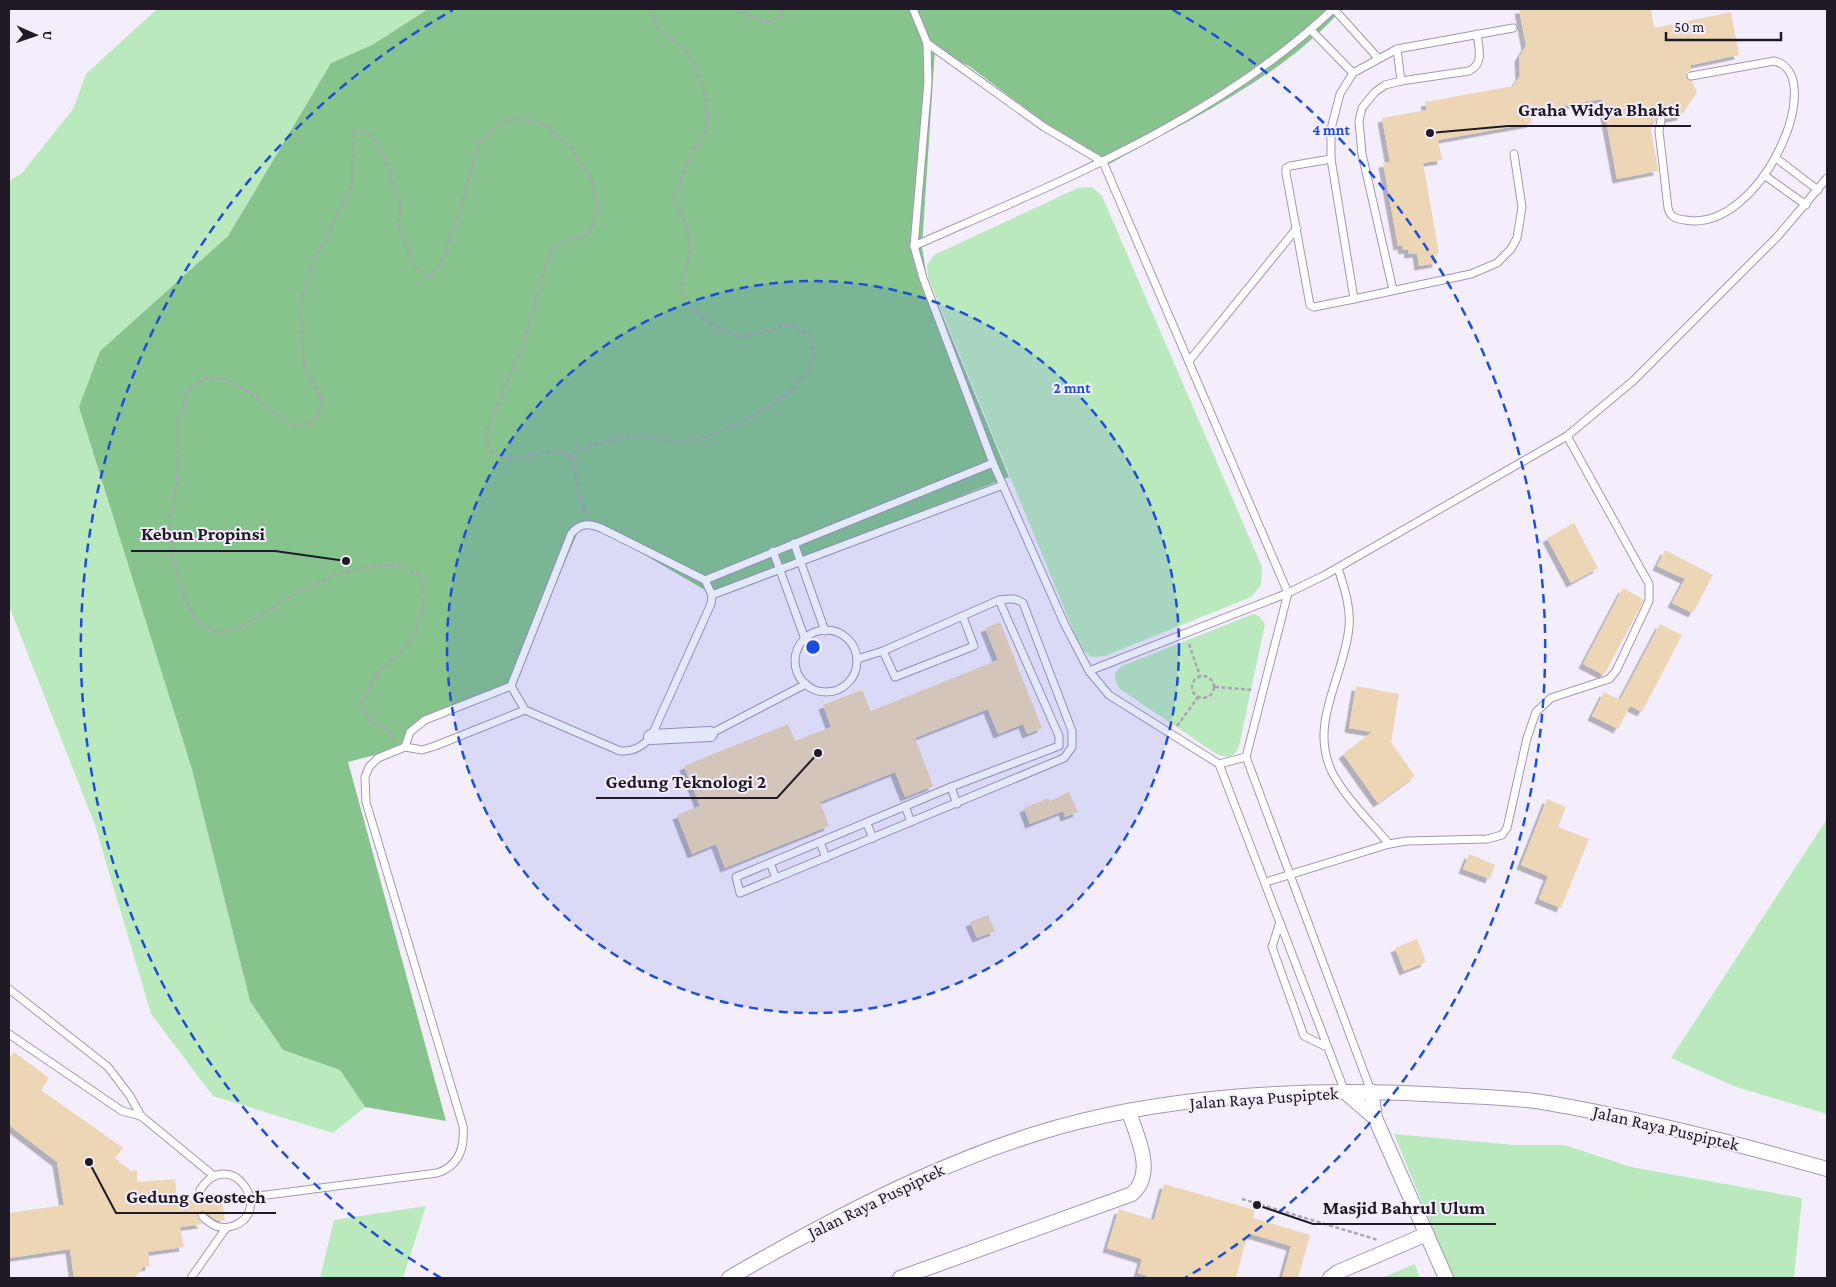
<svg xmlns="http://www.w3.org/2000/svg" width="1836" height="1287" viewBox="0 0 1836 1287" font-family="'Crimson Pro',serif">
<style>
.green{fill:#bae9be}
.forest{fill:#87c48d}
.building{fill:#ecd6b6;filter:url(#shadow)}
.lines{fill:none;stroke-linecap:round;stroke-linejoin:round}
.service-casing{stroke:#a596b6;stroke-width:9}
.minor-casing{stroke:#a596b6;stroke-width:16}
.path{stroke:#aba5b3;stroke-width:2.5;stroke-dasharray:4 2.5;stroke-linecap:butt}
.service{stroke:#fff;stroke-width:7}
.minor{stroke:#fff;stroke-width:14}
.ring{fill:none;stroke:#1d4ed8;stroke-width:2.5;stroke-dasharray:9 6}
.labels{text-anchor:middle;stroke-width:4;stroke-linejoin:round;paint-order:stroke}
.street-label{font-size:18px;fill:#201a26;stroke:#f4eefc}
.centre{fill:#1d4ed8;stroke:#f4eefc;stroke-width:2.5}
.ring-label{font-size:15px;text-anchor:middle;font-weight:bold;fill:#1d4ed8;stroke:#f4eefc;stroke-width:4;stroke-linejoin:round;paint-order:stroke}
.leader{fill:none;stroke:#201a26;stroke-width:2}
.callout-dot{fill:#201a26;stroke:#f4eefc;stroke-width:2}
.callout-label{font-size:19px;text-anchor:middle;font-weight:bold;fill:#201a26;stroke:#f4eefc;stroke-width:4;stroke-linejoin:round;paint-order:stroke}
</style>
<defs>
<filter id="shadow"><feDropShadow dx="-4.5" dy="4.5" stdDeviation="0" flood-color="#0004"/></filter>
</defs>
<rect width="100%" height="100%" fill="#f4eefc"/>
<g class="green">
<path d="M157 9H428L372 45 331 63 228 236 100 351 191 766 250 1001 283 1050 340 1070 365 1107 333 1133 213 1096 151 1014 95 825 9 606V181L22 173 73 109 86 74Z"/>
<path d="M1092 187 1102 196 1262 567 1261 585 1251 597 1105 656 1092 657 1081 649 928 278 927 265 934 255 1078 188Z"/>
<path d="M1253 614 1259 616 1265 624 1239 746C1235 758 1225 759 1215 753L1120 689C1114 680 1112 673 1122 666Z"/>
<path d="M1827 819V1114L1736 1087 1671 1058Z"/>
<path d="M1394 1134 1515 1145H1564L1631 1167 1802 1198 1794 1278H1453Z"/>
<path d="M426 1206 403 1278H320L334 1220Z"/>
<path d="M1415 1264 1420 1278H1381Z"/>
</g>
<path class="forest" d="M428 9H1342C1281 79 1184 122 1104 167L969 66 935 50 922 247 927 278 1009 477 712 594 595 526 580 527 511 686 425 720 401 748 348 762 446 1121 365 1107 340 1070 283 1050 250 1001 191 766 79 407 100 351 228 236 331 63 372 45Z"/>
<g class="building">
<path d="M1519 9H1651L1654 28 1731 12 1739 55 1691 65V71L1687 72 1686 77 1692 81 1697 92 1681 116 1666 119 1664 116 1660 115 1655 122 1650 123 1658 171 1617 179 1602 99 1530 112 1532 123 1438 140 1442 160 1423 163 1439 253 1436 254 1437 263 1419 266 1417 253 1409 254 1408 249 1403 250 1402 245 1398 246 1383 163 1390 162 1382 118 1427 110 1425 102 1513 86 1520 76 1519 57 1526 46Z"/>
<path d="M1574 523 1598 568 1571 583 1547 538Z"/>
<path d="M1665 550 1713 575 1693 613 1672 603 1685 579 1657 566Z"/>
<path d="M1623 588 1644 600 1604 675 1583 664Z"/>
<path d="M1000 622 1042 728 1027 734 1023 724 998 734 988 709 915 738 933 786 905 797 895 772 820 802 829 826 725 868 716 844 692 854 677 815 700 806 684 766 788 724 795 741 831 727 823 705 862 690 871 711 998 660 985 628Z"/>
<path d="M1660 624 1682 635 1642 712 1630 706 1618 729 1592 716 1604 692 1620 700Z"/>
<path d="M1356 686 1399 694 1391 742 1415 776 1378 803 1343 754 1372 732 1349 728Z"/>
<path d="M1069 792 1078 812 1065 817 1063 811 1030 824 1024 808 1048 798 1050 801Z"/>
<path d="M1547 799 1566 807 1558 827 1589 839 1561 908 1539 899 1548 876 1521 865Z"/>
<path d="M1469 854 1495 865 1490 879 1463 869Z"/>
<path d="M988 915 995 931 977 938 970 922Z"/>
<path d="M1417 939 1426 962 1404 971 1395 948Z"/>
<path d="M14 1052 49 1078 41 1090 123 1148 115 1158 131 1171 137 1170V1182L175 1179 177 1202 222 1196 225 1221 216 1220 204 1211 198 1212 197 1218 203 1224 180 1227 184 1247 148 1252 150 1266 143 1267 135 1278H74L70 1249 9 1258V1213L64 1205 57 1162 9 1125V1059Z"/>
<path d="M1164 1184 1255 1210 1253 1218 1310 1235 1298 1278H1282L1291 1246 1248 1233 1236 1278H1147L1148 1276 1138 1273 1142 1259 1107 1248 1119 1209 1154 1220Z"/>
</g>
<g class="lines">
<g class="service-casing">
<g id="service">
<path d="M913 9 927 43 928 82 914 246 923 278 993 463 1065 625 1089 671 1109 695 1219 764 1345 1092"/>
<path d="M1334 9 1378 58"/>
<path d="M1513 28 1397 49 1353 73 1340 94 1331 129V159L1354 299 1471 274 1497 263 1511 249 1517 238 1522 207 1514 154"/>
<path d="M1311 30 1353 73"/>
<path d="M927 43 1044 127 1103 162 1288 593 1246 757 1371 1091"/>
<path d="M1397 49 1401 81"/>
<path d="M1661 120 1659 131 1668 208C1670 217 1676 219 1685 220 1761 234 1830 73 1774 61L1691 76"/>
<path d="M1776 158 1818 190"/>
<path d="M1331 159 1290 166 1286 168V173L1310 305 1314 307 1354 299"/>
<path d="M1764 175 1806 205"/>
<path d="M914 246C1061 181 1215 121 1333 9"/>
<path d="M1393 290 1362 154 1359 121 1362 108 1375 92 1385 85 1401 81 1469 71C1484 64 1479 49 1477 34"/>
<path d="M1189 361 1297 228"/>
<path d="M794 543 825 631"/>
<path d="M773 551 805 639"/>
<path d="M1338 568C1344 587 1351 607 1349 627 1345 675 1308 723 1332 772 1346 799 1370 821 1389 844"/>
<path d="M705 580 993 463"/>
<path d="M712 595 1003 485"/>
<circle cx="826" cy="661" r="31"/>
<path d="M883 651 895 677 974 646 963 617"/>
<path d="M857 659 883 651 999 600C1008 599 1015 597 1023 603L1072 731V747L1064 758 740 893 736 877 951 787 1059 746V736L999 600"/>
<path d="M1089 671 1288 593 1325 575 1567 436 1633 381 1778 236 1827 178"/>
<path d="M710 734 806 684"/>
<path d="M405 747 410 732 425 720 511 686"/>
<path d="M1219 764 1246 757"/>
<path d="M951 787 957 804"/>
<path d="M905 806 911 822"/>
<path d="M867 824 873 838"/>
<path d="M820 842 826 858"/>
<path d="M770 863 776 878"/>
<path d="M1266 882 1389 844 1407 841 1487 839 1502 835 1507 828 1527 738 1536 712 1551 698 1609 679 1616 671 1649 601V584L1567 436"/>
<path d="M1280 922 1272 947 1304 1036 1327 1047"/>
<path d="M9 989 108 1067 130 1096 141 1116 214 1176"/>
<path d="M9 1034 122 1111 141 1116"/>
<path d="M200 1190C230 1144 276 1211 233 1226 221 1230 212 1226 202 1216"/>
<path d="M251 1197 437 1173C459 1166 465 1148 463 1126L366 802 365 777 369 767 378 758 405 747 422 750 435 746 525 710 620 751C633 752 642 747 651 737L711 604 712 595 705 580 601 528C588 523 580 523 571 534L511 686 525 710"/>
<path d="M191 1278 226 1228"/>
</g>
</g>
<g class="minor-casing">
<g id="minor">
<path d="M651 737 710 734"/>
<path d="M1371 1091 1375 1118 1446 1278"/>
<path d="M1345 1092 1375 1118"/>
<path d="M729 1278C826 1222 927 1168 1035 1134 1161 1094 1313 1087 1445 1095 1479 1097 1514 1097 1548 1103 1642 1119 1735 1143 1827 1169"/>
<path d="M900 1278 1132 1194C1156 1173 1137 1137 1129 1112"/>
<path d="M1330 1278 1338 1272 1427 1234"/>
</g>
</g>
<g class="path">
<path d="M736 9 765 22 780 17 783 9"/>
<path d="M570 456C590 444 615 437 639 436 655 436 672 442 688 441 720 438 811 392 813 357 814 351 810 342 809 335L791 324C777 328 761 334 746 336 727 338 689 311 683 292 679 278 687 268 689 255 692 235 682 216 674 199 680 183 684 167 692 152 696 145 704 137 706 129 713 109 697 65 683 49 672 36 651 33 652 9"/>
<path d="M1189 644 1200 676"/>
<circle cx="1203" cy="687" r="11"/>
<path d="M1215 687 1253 690"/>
<path d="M1177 726 1198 697"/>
<path d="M394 740 387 729 370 722 361 702 377 673 398 655 417 630 423 604 421 578 406 567 386 565 358 569 335 575 297 593 239 628 219 632 200 625 185 600 173 560 170 518 178 475V422L187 391 205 378 229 380 254 396 292 426 312 424 323 401 304 367 300 305 311 266 352 187 353 130 369 132 384 158 400 202 399 229 415 267 430 278 441 264 458 216 479 143 506 119 541 122 570 146 593 182 597 209 592 229 583 237 563 241 550 251 524 341 486 433 490 452 510 458 558 451 570 456 574 467 585 515"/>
<path d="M1242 1199 1378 1240"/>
</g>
<use href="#service" class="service"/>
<use href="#minor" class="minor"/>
</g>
<circle cx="813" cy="647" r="366" fill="#1d4ed8" fill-opacity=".12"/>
<g class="ring">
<circle cx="813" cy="647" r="366"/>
<path d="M441 1278A732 732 0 0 1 453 10M1173 10A732 732 0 0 1 1185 1278"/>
</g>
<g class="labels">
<g class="street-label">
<text transform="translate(1264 1098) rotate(-4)" y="6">Jalan Raya Puspiptek</text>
<text transform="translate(1666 1128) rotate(13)" y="6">Jalan Raya Puspiptek</text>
<text transform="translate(876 1201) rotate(-26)" y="6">Jalan Raya Puspiptek</text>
</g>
</g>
<circle cx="813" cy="647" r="8" class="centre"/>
<g class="ring-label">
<text x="1331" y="135">4 mnt</text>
<text x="1072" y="393">2 mnt</text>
</g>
<path class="leader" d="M1430 133L1508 126H1691M346 561L275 551H131M818 753L777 798H596M89 1162L116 1213H276M1257 1205L1313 1224H1496"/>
<g class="callout-dot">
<circle cx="1430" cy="133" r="5"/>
<circle cx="346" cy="561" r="5"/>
<circle cx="818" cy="753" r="5"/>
<circle cx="89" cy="1162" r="5"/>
<circle cx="1257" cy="1205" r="5"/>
</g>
<g class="callout-label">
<text x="1599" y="116">Graha Widya Bhakti</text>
<text x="203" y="540">Kebun Propinsi</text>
<text x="686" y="788">Gedung Teknologi 2</text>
<text x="196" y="1203">Gedung Geostech</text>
<text x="1404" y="1214">Masjid Bahrul Ulum</text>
</g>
<rect width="1836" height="1287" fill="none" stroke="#201a26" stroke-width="20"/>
<g transform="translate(35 35) rotate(92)" stroke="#f4eefc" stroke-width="4" paint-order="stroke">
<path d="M0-4L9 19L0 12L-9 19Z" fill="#201a26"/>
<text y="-8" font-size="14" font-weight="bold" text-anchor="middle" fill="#201a26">U</text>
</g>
<path d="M1666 32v8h115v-8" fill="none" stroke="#201a26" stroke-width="2.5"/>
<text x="1674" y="32" font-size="15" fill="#201a26" stroke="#f4eefc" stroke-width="4" paint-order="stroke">50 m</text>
</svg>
